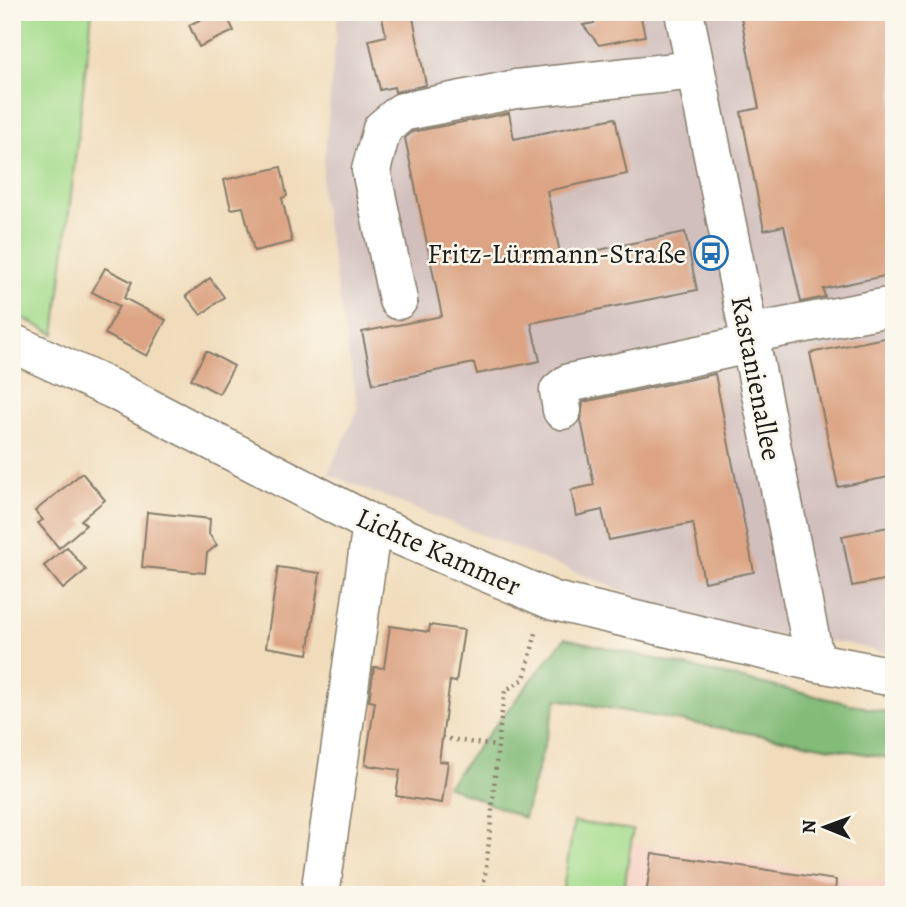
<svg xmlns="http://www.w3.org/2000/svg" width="906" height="907" viewBox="0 0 906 907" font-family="Alegreya,serif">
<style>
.built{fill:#f6d2c4}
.industrial{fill:#d1bfbe}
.green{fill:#a4db8c;stroke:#607c54;stroke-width:2}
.forest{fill:#83bb78;stroke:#506c4a;stroke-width:2}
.building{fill:#dca484}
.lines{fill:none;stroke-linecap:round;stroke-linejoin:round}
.minor-casing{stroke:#867c6b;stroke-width:41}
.path{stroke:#867c6b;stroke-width:4.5;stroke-dasharray:2 5;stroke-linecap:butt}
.minor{stroke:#fff;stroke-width:38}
.labels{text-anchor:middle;stroke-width:5;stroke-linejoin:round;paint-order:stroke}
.poi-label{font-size:28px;fill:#1c1c1c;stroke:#fbf7ec;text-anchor:end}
.street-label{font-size:28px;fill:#1c1c1c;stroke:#fbf7ec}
</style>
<rect width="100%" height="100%" fill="#fbf7ec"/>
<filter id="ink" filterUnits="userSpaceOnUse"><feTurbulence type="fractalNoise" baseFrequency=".0143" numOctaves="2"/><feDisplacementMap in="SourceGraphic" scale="14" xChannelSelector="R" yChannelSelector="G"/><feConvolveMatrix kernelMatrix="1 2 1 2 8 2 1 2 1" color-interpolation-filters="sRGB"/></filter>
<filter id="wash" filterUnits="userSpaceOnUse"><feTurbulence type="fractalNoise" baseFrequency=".00686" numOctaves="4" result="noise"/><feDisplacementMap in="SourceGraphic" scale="28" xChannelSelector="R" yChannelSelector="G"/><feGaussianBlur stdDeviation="1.57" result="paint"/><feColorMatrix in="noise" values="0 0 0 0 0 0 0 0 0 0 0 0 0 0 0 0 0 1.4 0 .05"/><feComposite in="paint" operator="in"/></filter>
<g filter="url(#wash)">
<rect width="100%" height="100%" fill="#f0dbba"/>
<path class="built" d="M631 843 894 883V895H623Z"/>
<path class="industrial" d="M338 12H894V655L849 644 709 625 328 474 358 409 321 193Z"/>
<g class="green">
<path d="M12 12H92L55 334 12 313Z"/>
<path d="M574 822 633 830 623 895H562Z"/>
</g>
<path class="forest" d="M565 638 894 714V759L557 699 524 818 447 786Z"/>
<g id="blocks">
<g class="building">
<path d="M216 12H225L234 31 199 47 189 25Z"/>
<path d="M381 12H412L426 85 395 92 394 87 380 90 369 40 386 36Z"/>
<path d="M592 12H640L645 36 599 45 583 25 594 23Z"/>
<path d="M740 12H892L894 274 823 289 825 297 801 302 784 226 764 230 741 112 759 108Z"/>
<path d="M509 113 514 139 615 118 627 174 547 191 561 258 685 232 697 290 531 323 540 361 477 374 474 363 373 384 362 332 442 316 405 138 412 132Z"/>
<path d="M281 167 287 196 282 198 292 242 254 251 243 207 231 209 224 180Z"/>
<path d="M105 268 132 282 124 298 166 320 147 356 105 334 119 306 92 292Z"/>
<path d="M210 278 224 297 201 315 186 296Z"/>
<path d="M894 336V476L838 487 810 353Z"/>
<path d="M206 351 234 366 219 394 191 379Z"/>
<path d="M715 374 754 572 704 582 693 523 609 540 602 510 576 516 571 490 594 485 581 420 583 402Z"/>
<path d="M82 473 105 500 81 520 86 525 59 548 38 523 43 520 35 511Z"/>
<path d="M147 512 210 519 209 534 217 545 207 553 205 573 142 567Z"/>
<path d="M894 526V578L852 586 842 536Z"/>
<path d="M67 547 86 570 63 589 44 566Z"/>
<path d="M278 567 320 573 308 654 266 647Z"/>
<path d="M430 625 464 630 456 682 450 681 439 761 448 762 442 803 396 796 400 770 365 765 375 702 369 701 374 667 384 668 390 626 429 632Z"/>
<path d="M652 853 836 880 835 895H646Z"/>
</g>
</g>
</g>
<g filter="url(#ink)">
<use href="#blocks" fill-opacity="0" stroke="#867c6b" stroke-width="2"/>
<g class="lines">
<g class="minor-casing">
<g id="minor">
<path d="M684 12 815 662"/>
<path d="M398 300 371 170 382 129 402 112 516 89 695 70"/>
<path d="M748 334 894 306"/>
<path d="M12 343 114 390 372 524 554 601 815 662 894 677"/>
<path d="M562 410 559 391 569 383 750 344"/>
<path d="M320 895 372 524"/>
</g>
</g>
<g class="path">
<path d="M442 738 496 746"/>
<path d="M482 895C493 827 494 758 505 691L524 679 537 629"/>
</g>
<use href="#minor" class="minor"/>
</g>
</g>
<defs>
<g id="bus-ring" transform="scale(1.75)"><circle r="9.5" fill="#fbf7ec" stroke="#1f6fb2" stroke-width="1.5"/><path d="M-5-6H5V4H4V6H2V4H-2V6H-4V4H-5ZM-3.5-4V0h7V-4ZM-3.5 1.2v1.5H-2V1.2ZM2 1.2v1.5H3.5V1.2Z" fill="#1f6fb2"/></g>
</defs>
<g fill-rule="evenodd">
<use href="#bus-ring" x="711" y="253"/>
</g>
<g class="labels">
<g class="poi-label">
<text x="686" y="263">Fritz-Lürmann-Straße</text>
</g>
<g class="street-label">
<text transform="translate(757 378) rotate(79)" y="10">Kastanienallee</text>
<text transform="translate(439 551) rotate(24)" y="10">Lichte Kammer</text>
</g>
</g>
<rect width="906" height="907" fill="none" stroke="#fbf7ec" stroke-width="42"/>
<g transform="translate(825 827) rotate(271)" stroke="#fbf7ec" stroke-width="5" paint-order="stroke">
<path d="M0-5L12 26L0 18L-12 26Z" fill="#1c1c1c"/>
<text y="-10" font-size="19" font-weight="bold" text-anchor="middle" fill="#1c1c1c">N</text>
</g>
</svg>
